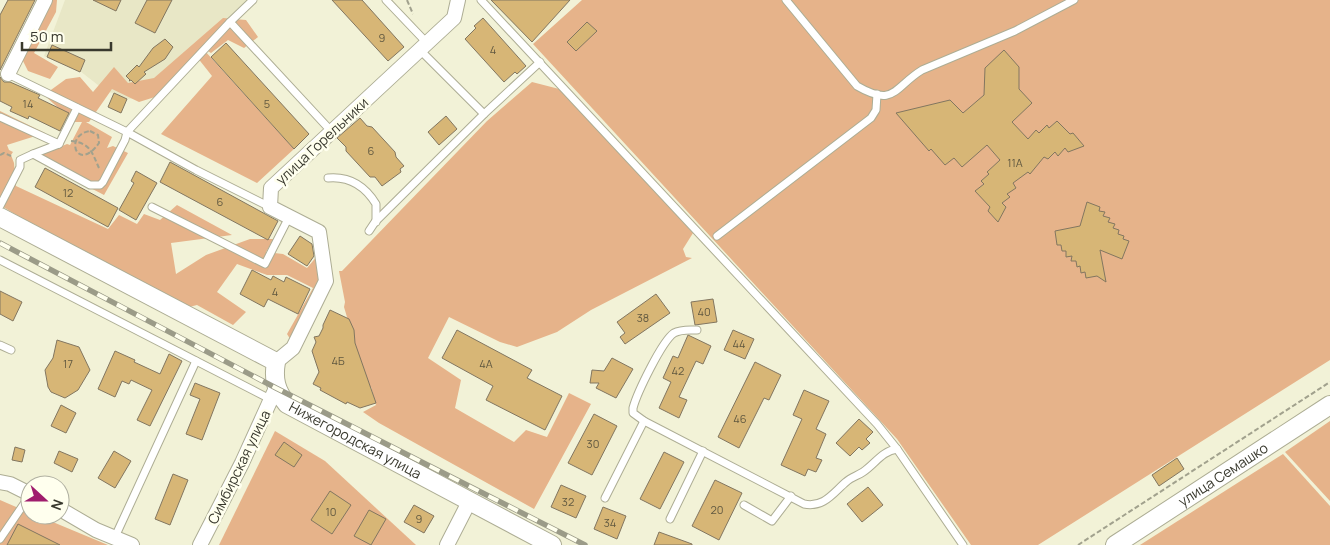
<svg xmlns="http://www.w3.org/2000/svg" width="1330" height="545" viewBox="0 0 1330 545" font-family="Manrope,sans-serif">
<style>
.built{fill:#e8e7c6}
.green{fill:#e6b38a}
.building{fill:#d7b676;stroke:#827660}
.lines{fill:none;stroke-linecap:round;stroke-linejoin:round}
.service-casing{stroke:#adad94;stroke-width:9}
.minor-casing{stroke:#adad94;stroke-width:16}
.tertiary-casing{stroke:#adad94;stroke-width:20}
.path{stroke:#a1a18d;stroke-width:2;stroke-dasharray:5 2.5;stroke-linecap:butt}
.service{stroke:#fff;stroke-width:7}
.minor{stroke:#fff;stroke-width:14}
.tertiary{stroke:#fff;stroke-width:18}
.rail-casing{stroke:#9b9b88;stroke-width:5.5}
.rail{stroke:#ffe;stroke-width:4;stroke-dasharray:11;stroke-linecap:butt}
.labels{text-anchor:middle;stroke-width:5;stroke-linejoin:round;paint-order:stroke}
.number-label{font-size:11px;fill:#605840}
.street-label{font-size:14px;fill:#39392e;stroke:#ffe}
</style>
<rect width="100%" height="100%" fill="#f2f2d7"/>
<path class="built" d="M65 0H248L145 97 127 99 114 93 107 92 80 71 44 56Z"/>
<g class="green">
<path d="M50 0H57L56 12 34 53 58 67 50 79 28 71 20 55Z"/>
<path d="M582 0H1330V360L1038 545H971L897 439 533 44Z"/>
<path d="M223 18 246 20 258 37 244 48 228 40 211 53 203 48 155 97 139 102 112 89 89 122H86L112 137 107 148 113 146 128 153 104 195 33 158 67 144 70 145 82 122H74L44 95 66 79 80 77 93 92 114 67 128 83 154 78Z"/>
<path d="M204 50 294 149 257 183 161 134 212 76 197 57Z"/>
<path d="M532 82 563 90 693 233 683 249 686 257 692 258 591 310 557 332 517 347 500 342 449 317 428 358 461 380 455 408 514 442 526 430 547 437 569 393 591 404 534 509 379 423 363 412 376 405 371 387 368 388 344 307 345 302 339 271H342L487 121Z"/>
<path d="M0 111 45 133 7 145 9 150 13 152 11 155 14 163 16 186 108 229 119 215 137 224 144 214 160 220 177 205 232 235 171 243 176 274 206 255 250 239H274L266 252 283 254 307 268 318 255 321 280 292 342 287 334 313 288 287 275H267L237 264 217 292 246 312 233 325 197 305 185 308 59 241 0 205Z"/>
<path d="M1330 421V501L1285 452Z"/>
<path d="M275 431 325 461 416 545H219Z"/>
<path d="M1283 454 1330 506V545H1140Z"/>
<path d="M0 500 30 513V515H36L108 545H0Z"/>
</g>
<g class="building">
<path d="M8 0H35L0 70V15Z"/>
<path d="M93 0H121L116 11Z"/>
<path d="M147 0H172L155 33 135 23Z"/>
<path d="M332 0H362L404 47 388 61Z"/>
<path d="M491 0H570L532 42Z"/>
<path d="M483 18 526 66 517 74 515 72 504 82 465 39 476 28 474 26Z"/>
<path d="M587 22 597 31 576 51 567 42Z"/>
<path d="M165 39 173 47 165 59 144 72 146 74 135 84 131 80 129 81 130 80 126 76 137 65 139 67 153 48Z"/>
<path d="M226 43 309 134 294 149 211 57Z"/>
<path d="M52 45 85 60 80 72 47 57Z"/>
<path d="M1004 50 1019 67V89L1032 103 1012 122 1028 139 1036 130 1039 133 1047 125 1049 128 1057 121 1070 134 1073 133 1084 146 1068 152 1065 148 1058 156 1055 152 1048 159 1044 157 1030 174 1028 172 1013 183 1016 188 1007 194 1010 197 1002 203 1006 207 998 222 988 211 990 207 975 191 984 184 981 181 989 174 987 172 1000 160 987 145 962 167 954 158 945 165 931 149 929 151 896 113 950 100 963 113 984 95 985 68Z"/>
<path d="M0 77 4 82H10L26 89 40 95 38 98 69 113 60 131 29 116 28 119 10 111 12 107 0 101Z"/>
<path d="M114 93 127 99 121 113 108 107Z"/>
<path d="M446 116 457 129 439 145 428 132Z"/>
<path d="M360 118 367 126 372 127 395 152 396 157 404 166 400 169 401 172 382 186 375 177H370L346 151V147L337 138Z"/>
<path d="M170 162 278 221 268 240 160 182Z"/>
<path d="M45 168 118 208 108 227 35 187Z"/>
<path d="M136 171 157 183 136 220 119 210 134 183 131 181Z"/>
<path d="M1087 202 1100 207 1099 211 1105 212 1103 216 1110 218 1108 222 1115 224 1113 228 1119 230 1118 234 1124 236 1123 239 1129 241 1122 259 1100 250 1106 282 1097 276 1086 278 1085 272 1081 273 1080 266 1077 267 1076 261H1071L1072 256 1066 257V251H1062L1061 245H1057L1055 231 1080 226Z"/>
<path d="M300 236 312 244 314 256 307 266 288 254Z"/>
<path d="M252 270 271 280 273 276 284 282 286 277 310 289 298 314 268 299 264 307 240 294Z"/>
<path d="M0 291 22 302 13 321 0 314Z"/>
<path d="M656 294 670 313 625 344 620 337 625 333 617 322Z"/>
<path d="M713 299 717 322 695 325 691 302Z"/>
<path d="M330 310 349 319 354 330 355 343 376 403 360 408 347 402 346 404 320 390 321 388 313 384 319 372 312 351 316 342 314 337 319 336 323 328V325Z"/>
<path d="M457 330 532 370 527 378 562 396 545 430 486 400 493 386 442 358Z"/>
<path d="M733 330 754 339 745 359 724 350Z"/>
<path d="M688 335 711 346 703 364 696 361 679 397 687 400 679 418 659 408 671 382 663 378 673 356 678 358Z"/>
<path d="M57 340 79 347 90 370 78 390 65 398 51 392 48 387 45 370 53 358Z"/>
<path d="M115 351 135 360 134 362 160 374 169 354 182 361 150 426 137 420 152 390 131 380 129 384 122 381 115 397 98 389Z"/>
<path d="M612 358 633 369 616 398 596 388 599 383H590L592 370 604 371Z"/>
<path d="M755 362 781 375 769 400 764 398 739 448 718 437Z"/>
<path d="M195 383 220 393 202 440 186 434 200 399 190 395Z"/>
<path d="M804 390 829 401 816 429 826 434 816 458 822 460 816 472 808 469 805 476 781 465 802 419 793 415Z"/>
<path d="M61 405 76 413 66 433 51 426Z"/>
<path d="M594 414 617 426 592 475 568 463Z"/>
<path d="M859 419 873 432 866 439 870 443 862 450 859 447 850 456 836 443Z"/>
<path d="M284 442 302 455 294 467 275 455Z"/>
<path d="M15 447 25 450 22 462 12 460Z"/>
<path d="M59 451 78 459 72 472 54 463Z"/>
<path d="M114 451 131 461 115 488 98 478Z"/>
<path d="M664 452 684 462 660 509 640 499Z"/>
<path d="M1177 458 1184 469 1159 486 1152 475Z"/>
<path d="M173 474 188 480 170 525 155 519Z"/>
<path d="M715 480 742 493 719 540 692 526Z"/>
<path d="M561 485 586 496 576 518 551 507Z"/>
<path d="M868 487 883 505 862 522 847 504Z"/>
<path d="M330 491 351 505 332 534 311 520Z"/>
<path d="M414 505 434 516 424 533 404 522Z"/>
<path d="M603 507 626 516 617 539 594 529Z"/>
<path d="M369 510 386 519 371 545 354 536Z"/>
<path d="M18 524 60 545H7Z"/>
<path d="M659 532 692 544V545H654Z"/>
</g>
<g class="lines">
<g class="service-casing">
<g id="service">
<path d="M386 0 427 43"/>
<path d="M481 0 877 424 897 449 963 545"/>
<path d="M786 0 857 86C895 108 894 87 922 70L1015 31 1074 0"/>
<path d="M230 22 332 132"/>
<path d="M8 74 127 132 196 170 270 207"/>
<path d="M484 114 540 62"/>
<path d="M0 117 59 144 77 108"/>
<path d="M33 154 59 144"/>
<path d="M328 178C350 176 365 186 376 204V222"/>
<path d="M0 206 20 167V160L33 154 90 185H100L103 182 125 140 127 132 230 22 253 0"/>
<path d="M152 207 265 264 289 217"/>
<path d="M369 231 375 222 484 114 420 50"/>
<path d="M717 236 871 118 876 110 877 94"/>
<path d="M0 260 272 400"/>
<path d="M697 330C689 330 681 329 674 333 662 341 637 393 633 408V413L644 421 804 504C824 508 833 493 846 482 851 477 857 476 863 472 875 464 882 451 897 449"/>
<path d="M0 345 11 350"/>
<path d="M605 498 644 421"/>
<path d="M744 505 772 521 791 496"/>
<path d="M670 519 703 451"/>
<path d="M115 537 196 361"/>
<path d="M0 539 30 495"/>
</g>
</g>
<g class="minor-casing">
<g id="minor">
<path d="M8 74 45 0"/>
<path d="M276 362 293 348 326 281 319 232 270 207 271 188 454 18 458 0"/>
<path d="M0 482 10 484 30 494"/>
<path d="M60 509 96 530 132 545"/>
<path d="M200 545 242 463 276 388"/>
<path d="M447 545 469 502"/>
</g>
</g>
<g class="tertiary-casing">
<g id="tertiary">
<path id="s1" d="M0 217 276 362C273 379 276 391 287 404L552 545"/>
<path id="s2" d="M1115 545 1330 405"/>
</g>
</g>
<g class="path">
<path d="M407 0 413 14"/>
<path d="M90 131 98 135 99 143C77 174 63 135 90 131Z"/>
<path d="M71 141C91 143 92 153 99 168"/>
<path d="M0 155 4 153 11 156"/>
<path d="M1078 545 1330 382"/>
</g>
<use href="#service" class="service"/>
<use href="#minor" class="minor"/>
<use href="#tertiary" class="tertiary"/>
<g class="rail-casing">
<path id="rail" d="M0 243 276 388 585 545"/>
</g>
<use href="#rail" class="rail"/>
</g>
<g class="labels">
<g class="number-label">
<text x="382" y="42">9</text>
<text x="493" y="54">4</text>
<text x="28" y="108">14</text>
<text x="267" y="108">5</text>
<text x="371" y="155">6</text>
<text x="1015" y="167">11А</text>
<text x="68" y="197">12</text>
<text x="220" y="206">6</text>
<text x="275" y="296">4</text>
<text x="704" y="316">40</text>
<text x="643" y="322">38</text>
<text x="739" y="348">44</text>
<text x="338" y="365">4Б</text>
<text x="68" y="368">17</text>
<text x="486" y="368">4А</text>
<text x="678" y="375">42</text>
<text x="740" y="423">46</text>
<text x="593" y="448">30</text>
<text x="568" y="506">32</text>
<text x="717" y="514">20</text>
<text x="331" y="516">10</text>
<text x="419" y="523">9</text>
<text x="610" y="527">34</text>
</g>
<g class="street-label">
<text transform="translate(322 141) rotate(-43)" y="5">улица Горельники</text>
<text dy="5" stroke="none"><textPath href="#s1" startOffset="434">Нижегородская улица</textPath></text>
<text transform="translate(239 467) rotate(-64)" y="5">Симбирская улица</text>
<text dy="5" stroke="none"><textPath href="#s2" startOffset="129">улица Семашко</textPath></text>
</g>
</g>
<g transform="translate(45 500) rotate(111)"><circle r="24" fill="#ffffee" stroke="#b0b0a1"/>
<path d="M0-4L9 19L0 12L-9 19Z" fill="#a01d6d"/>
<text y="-8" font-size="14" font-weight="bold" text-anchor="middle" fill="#39392e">N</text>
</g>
<path d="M22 42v8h89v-8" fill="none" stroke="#39392e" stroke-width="2.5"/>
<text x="30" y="42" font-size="15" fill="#39392e" stroke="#ffffee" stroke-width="4" paint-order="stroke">50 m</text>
</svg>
